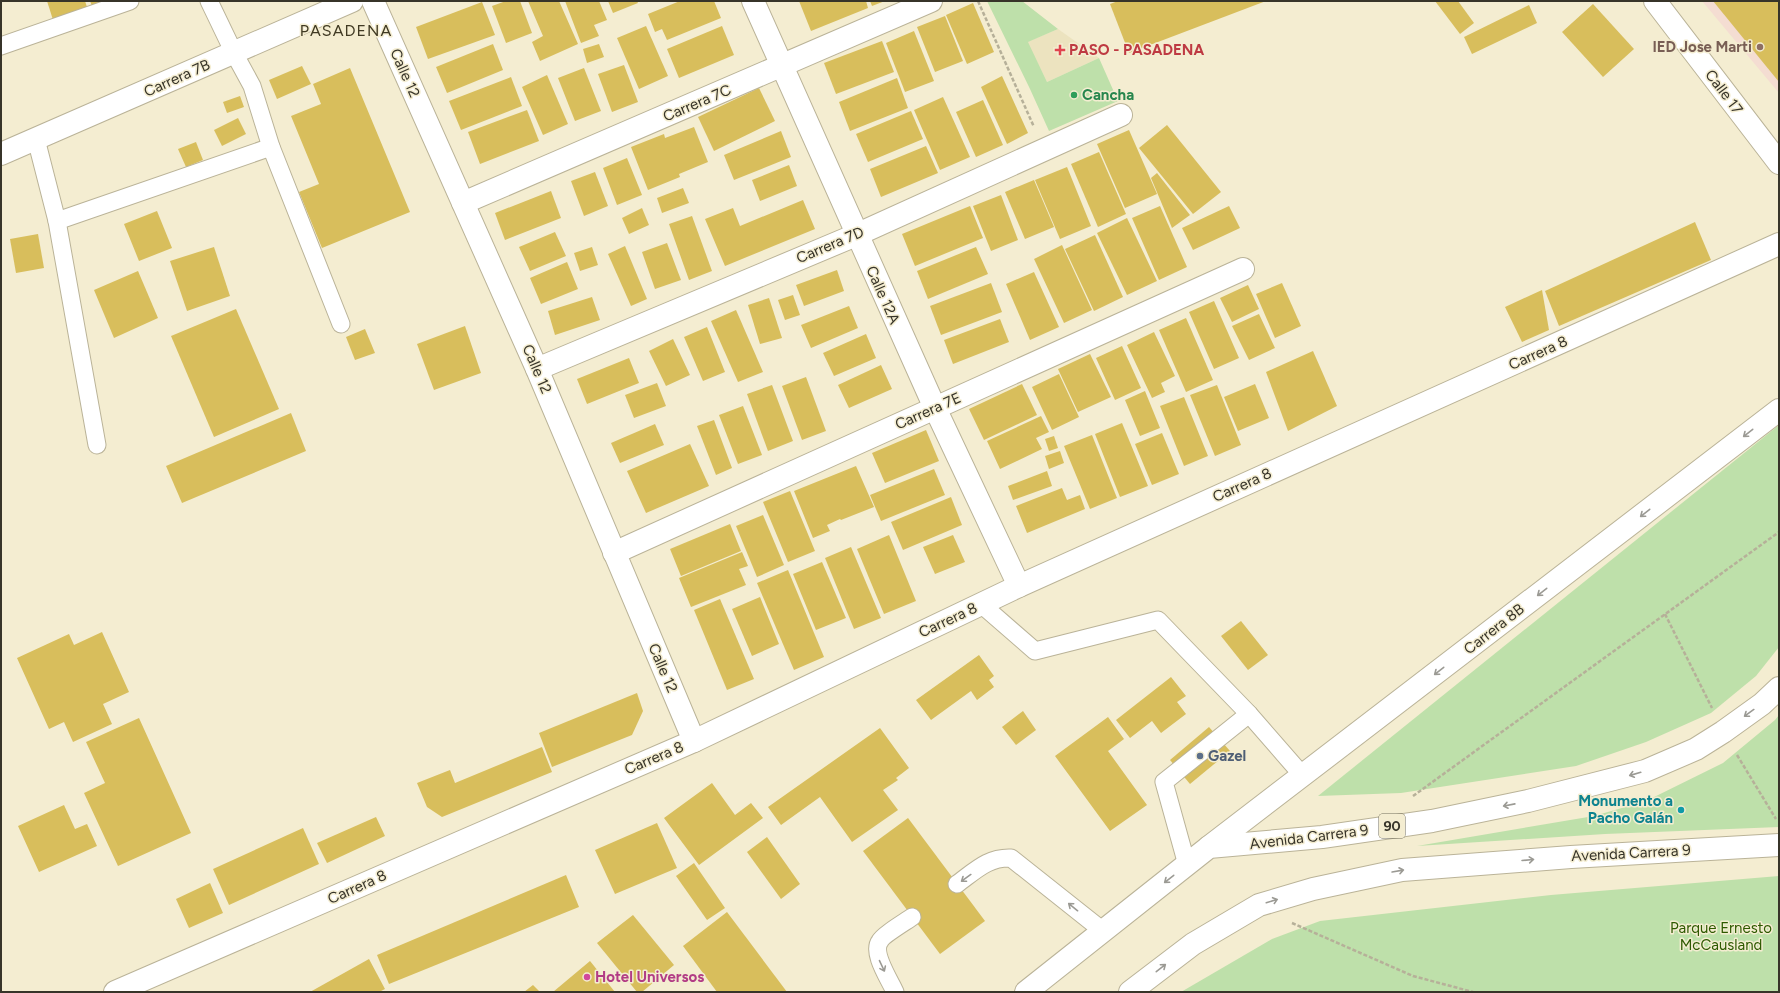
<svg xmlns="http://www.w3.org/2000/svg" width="1780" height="993" viewBox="0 0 1780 993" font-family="Figtree,sans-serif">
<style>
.built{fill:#ece3bf}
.education{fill:#f4ddd2}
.green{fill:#bee0aa}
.building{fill:#d8be5c}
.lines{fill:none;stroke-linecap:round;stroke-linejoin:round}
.lane-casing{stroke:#bab398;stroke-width:19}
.street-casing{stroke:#bab398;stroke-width:24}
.secondary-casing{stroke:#bab398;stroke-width:24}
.highway-casing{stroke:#bab398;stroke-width:24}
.path{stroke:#b6b099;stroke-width:2.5;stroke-dasharray:4 2;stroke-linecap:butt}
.lane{stroke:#fff;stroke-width:17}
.street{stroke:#fff;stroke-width:22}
.secondary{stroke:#fff;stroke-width:22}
.highway{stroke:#fff;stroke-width:22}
.oneway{stroke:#9b9a94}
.education-dot{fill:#8d6e63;stroke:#f4edd1;stroke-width:1.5}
.health-dot{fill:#e0444e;stroke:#f4edd1;stroke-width:1.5}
.leisure-dot{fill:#2e9e5b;stroke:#f4edd1;stroke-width:1.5}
.service-dot{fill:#5c6f8a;stroke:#f4edd1;stroke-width:1.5}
.culture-dot{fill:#0f9aa8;stroke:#f4edd1;stroke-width:1.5}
.hotel-dot{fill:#d1479c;stroke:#f4edd1;stroke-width:1.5}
.labels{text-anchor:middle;stroke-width:3;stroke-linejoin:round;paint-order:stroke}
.shield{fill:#f4edd1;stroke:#706c5b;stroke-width:1}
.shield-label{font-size:14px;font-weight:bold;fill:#373429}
.education-label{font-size:15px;font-weight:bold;fill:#785e54;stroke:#f4edd1;text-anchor:end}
.health-label{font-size:15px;font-weight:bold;fill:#be3a42;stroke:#f4edd1;text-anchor:start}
.street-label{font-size:15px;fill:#373429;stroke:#f4edd1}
.leisure-label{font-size:15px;font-weight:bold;fill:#27864d;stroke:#f4edd1;text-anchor:start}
.service-label{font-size:15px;font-weight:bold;fill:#4e5e75;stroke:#f4edd1;text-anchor:start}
.culture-label{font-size:15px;font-weight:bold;fill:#0d838f;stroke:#f4edd1;text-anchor:end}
.park-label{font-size:15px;fill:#2e5a00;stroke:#f4edd1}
.hotel-label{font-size:15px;font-weight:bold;fill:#b23c85;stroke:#f4edd1;text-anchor:start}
.neighbourhood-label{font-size:16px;letter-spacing:1px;fill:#403a23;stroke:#f4edd1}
</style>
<rect width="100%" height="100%" fill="#f4edd1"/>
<path class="built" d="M1058 29 1099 58 1047 82 1027 42Z"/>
<path class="education" d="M1702 1H1779V94V93Z"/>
<g class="green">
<path d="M987 1H1022L1058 29 1028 42 1047 82 1099 58 1118 101 1049 131 1030 89Z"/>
<path d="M1779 425V647L1756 676 1711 713 1646 742 1576 766 1401 793 1318 796Z"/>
<path d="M1779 715V827L1605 834 1417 846 1594 816 1646 801 1723 763 1775 720Z"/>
<path d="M1779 876V992H1181L1272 939 1320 921 1551 895Z"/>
</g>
<g class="building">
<path d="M47 1H85L88 10 54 23Z"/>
<path d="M90 1H104L92 6Z"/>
<path d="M506 1H520L532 33 506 43 492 6Z"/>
<path d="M528 1H559L578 44 540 61 532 42 543 36Z"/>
<path d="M565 1H599L607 20 594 25 599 36 581 43Z"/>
<path d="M608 1H637L638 3 613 13Z"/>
<path d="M680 1H714L721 18 667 40 662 29 655 32 648 14Z"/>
<path d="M799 1H866L868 8 811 31Z"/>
<path d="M870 1H885L872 6Z"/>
<path d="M1118 1H1266L1129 53 1110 4Z"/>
<path d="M1435 1H1458L1474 23 1460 34Z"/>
<path d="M1713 1H1779V82Z"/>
<path d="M482 2 495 35 428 59 416 27Z"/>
<path d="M973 3 994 52 967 64 946 15Z"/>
<path d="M1593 4 1634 49 1603 77 1562 32Z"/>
<path d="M1529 5 1537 23 1472 54 1464 37Z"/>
<path d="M945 16 963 61 935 72 917 27Z"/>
<path d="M646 26 668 76 639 89 617 38Z"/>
<path d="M722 26 734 55 679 78 667 49Z"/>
<path d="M914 31 934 81 905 92 886 43Z"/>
<path d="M882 41 894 72 836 94 824 63Z"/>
<path d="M493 44 503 70 447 93 436 67Z"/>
<path d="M599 44 604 57 587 63 583 49Z"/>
<path d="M624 65 638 102 612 112 598 74Z"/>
<path d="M302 66 311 84 277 99 269 80Z"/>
<path d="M350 68 410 212 322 248 299 192 319 184 291 116 321 104 313 84Z"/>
<path d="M584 68 601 111 575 121 558 78Z"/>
<path d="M547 75 568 124 543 135 522 87Z"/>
<path d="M1002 76 1028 133 1007 144 981 87Z"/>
<path d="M511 77 522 106 461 130 449 101Z"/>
<path d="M897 78 908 108 850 131 839 102Z"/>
<path d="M759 88 775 121 714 151 698 117Z"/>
<path d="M240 96 244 107 227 113 223 102Z"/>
<path d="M943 97 970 157 940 170 914 110Z"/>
<path d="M983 100 1003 145 976 157 956 112Z"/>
<path d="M527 110 539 141 480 164 468 132Z"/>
<path d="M911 111 923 139 868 162 856 134Z"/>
<path d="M238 118 246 134 222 146 214 130Z"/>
<path d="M1167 125 1221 192 1193 214 1139 148Z"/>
<path d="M694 127 708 162 679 174 680 177 648 190 631 147 664 134 665 138Z"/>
<path d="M1129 130 1157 194 1125 208 1097 144Z"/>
<path d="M781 131 791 157 734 180 724 155Z"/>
<path d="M196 142 203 160 186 167 178 149Z"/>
<path d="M926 146 938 173 881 197 870 169Z"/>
<path d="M1099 152 1126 214 1098 227 1071 164Z"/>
<path d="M627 158 642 195 617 205 603 168Z"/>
<path d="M789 165 797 186 760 201 752 180Z"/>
<path d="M1067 167 1091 226 1060 239 1035 180Z"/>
<path d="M595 172 608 206 584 216 571 181Z"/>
<path d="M1157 173 1190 215 1172 228 1151 178Z"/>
<path d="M1034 180 1054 227 1025 239 1005 192Z"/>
<path d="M683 188 689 203 662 213 657 198Z"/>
<path d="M551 191 561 218 505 240 495 213Z"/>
<path d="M1001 195 1018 240 991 251 973 206Z"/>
<path d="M803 200 815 229 725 266 705 219 733 208 740 226Z"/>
<path d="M970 206 983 238 915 266 902 234Z"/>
<path d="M1160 206 1187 267 1159 280 1132 218Z"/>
<path d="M1229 206 1240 228 1193 250 1182 228Z"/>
<path d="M642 208 649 225 629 234 622 218Z"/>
<path d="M157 211 172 248 139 261 124 224Z"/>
<path d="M692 216 712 271 689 280 669 224Z"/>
<path d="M1127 218 1157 281 1127 295 1097 233Z"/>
<path d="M1695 222 1711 260 1559 326 1545 291Z"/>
<path d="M555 232 566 256 530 271 519 247Z"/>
<path d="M38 234 44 268 16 273 10 239Z"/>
<path d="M1095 235 1123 297 1094 311 1065 249Z"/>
<path d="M667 243 681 280 655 289 642 252Z"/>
<path d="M1062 245 1092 310 1064 323 1034 259Z"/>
<path d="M625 246 647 299 631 306 608 254Z"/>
<path d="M214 247 230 296 187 311 170 261Z"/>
<path d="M592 247 598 265 580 271 574 253Z"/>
<path d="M976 247 988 274 928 299 917 271Z"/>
<path d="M567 262 578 289 541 304 530 278Z"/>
<path d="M837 270 844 291 804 306 796 285Z"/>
<path d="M138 271 158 318 114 338 94 290Z"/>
<path d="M1034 272 1059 327 1030 340 1006 284Z"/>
<path d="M991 283 1002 312 941 335 930 306Z"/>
<path d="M1282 283 1301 326 1275 338 1256 294Z"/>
<path d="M1248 285 1259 309 1232 322 1220 298Z"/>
<path d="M1542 290 1549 330 1522 342 1505 307Z"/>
<path d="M793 295 800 315 785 320 778 300Z"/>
<path d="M592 297 600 320 555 335 548 311Z"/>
<path d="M769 298 782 338 760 344 748 305Z"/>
<path d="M1214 301 1239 358 1214 369 1189 312Z"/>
<path d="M849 306 858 328 811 348 801 325Z"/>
<path d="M236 309 279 409 214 437 171 336Z"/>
<path d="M736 310 763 372 738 382 711 321Z"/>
<path d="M1259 314 1275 348 1249 360 1232 326Z"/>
<path d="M1186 318 1213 380 1186 392 1159 330Z"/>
<path d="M1000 319 1009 342 953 364 944 340Z"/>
<path d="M465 326 481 373 434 390 417 344Z"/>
<path d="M707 327 725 372 703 381 684 337Z"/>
<path d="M365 329 375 353 355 360 346 337Z"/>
<path d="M1154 332 1175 376 1161 383 1165 392 1152 398 1127 345Z"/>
<path d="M866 334 876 358 834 376 823 353Z"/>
<path d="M673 339 690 375 666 386 649 351Z"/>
<path d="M1122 346 1141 388 1115 400 1096 358Z"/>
<path d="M1313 351 1337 406 1288 431 1266 372Z"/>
<path d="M1090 354 1111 397 1078 412 1058 369Z"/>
<path d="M629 358 639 383 587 404 577 379Z"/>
<path d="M881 365 892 389 849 408 838 385Z"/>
<path d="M1059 374 1079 417 1052 430 1032 387Z"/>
<path d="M806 377 826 431 802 440 782 386Z"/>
<path d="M657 383 666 406 634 418 625 395Z"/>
<path d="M1022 384 1037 415 984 440 969 409Z"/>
<path d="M1255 384 1269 418 1238 431 1224 397Z"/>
<path d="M772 385 793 441 768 451 747 394Z"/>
<path d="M1217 385 1241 445 1215 456 1190 395Z"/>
<path d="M1145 391 1160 428 1140 436 1125 400Z"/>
<path d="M1184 397 1208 456 1184 466 1160 406Z"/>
<path d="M743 406 762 455 738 464 719 415Z"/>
<path d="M291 413 306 451 182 503 166 466Z"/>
<path d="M1041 416 1049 432 1036 438 1042 449 1000 469 987 441Z"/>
<path d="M714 420 732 468 716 475 697 426Z"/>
<path d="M1122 423 1148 486 1120 497 1095 434Z"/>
<path d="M655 424 664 445 620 463 611 443Z"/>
<path d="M926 430 939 461 885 483 872 453Z"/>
<path d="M1162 433 1179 474 1152 485 1135 444Z"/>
<path d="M1092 435 1117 498 1090 509 1064 446Z"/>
<path d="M1054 436 1058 448 1049 451 1045 439Z"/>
<path d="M690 444 709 486 646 513 627 471Z"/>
<path d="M1060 451 1064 463 1049 469 1045 456Z"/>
<path d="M856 466 874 507 841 520 840 519 827 525 830 531 813 538 794 491Z"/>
<path d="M934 469 945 495 881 521 870 495Z"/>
<path d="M1047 471 1052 486 1013 500 1008 486Z"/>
<path d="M1062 488 1067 500 1080 495 1085 509 1027 533 1016 506Z"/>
<path d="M790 491 815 551 788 562 763 502Z"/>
<path d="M951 497 962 525 903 550 891 522Z"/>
<path d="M763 515 784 565 757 577 736 526Z"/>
<path d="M730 524 741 551 681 576 670 549Z"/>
<path d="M889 535 916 601 884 614 857 549Z"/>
<path d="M953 535 965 562 935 574 923 547Z"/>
<path d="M851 547 881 618 854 629 825 558Z"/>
<path d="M742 552 748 566 739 569 746 585 691 607 679 578Z"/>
<path d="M822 562 846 618 816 630 793 574Z"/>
<path d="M788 570 824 657 794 670 757 583Z"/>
<path d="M760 597 779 644 752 656 732 609Z"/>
<path d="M720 599 754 679 727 690 694 610Z"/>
<path d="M1241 621 1268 655 1248 670 1221 636Z"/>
<path d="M102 632 129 692 103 704 112 724 73 742 64 722 49 729 17 658 69 634 74 645Z"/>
<path d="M979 655 994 676 989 680 994 687 977 700 971 691 931 720 916 700Z"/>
<path d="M1171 677 1186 696 1177 702 1186 714 1161 733 1152 721 1130 738 1116 720Z"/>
<path d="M637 693 643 711 632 735 552 767 539 733Z"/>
<path d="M1023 711 1036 730 1016 745 1002 727Z"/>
<path d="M1108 717 1124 739 1108 751 1147 805 1110 831 1055 756Z"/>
<path d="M139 718 191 833 118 866 84 793 105 783 86 742Z"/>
<path d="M1209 727 1230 751 1190 784 1170 760Z"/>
<path d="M880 728 909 768 896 778 898 780 883 790 898 810 852 842 820 797 781 825 768 807Z"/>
<path d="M542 747 552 772 442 817 427 807 417 783 450 770 455 783Z"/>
<path d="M712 783 735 815 751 803 763 818 699 865 664 818Z"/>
<path d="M64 805 75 829 87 824 97 846 39 872 18 826Z"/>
<path d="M376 817 385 836 327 863 317 843Z"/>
<path d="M908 818 985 921 940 954 863 851Z"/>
<path d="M657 823 677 868 615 894 595 850Z"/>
<path d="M303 828 319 864 229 905 213 869Z"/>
<path d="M767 837 800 884 781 899 747 852Z"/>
<path d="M694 863 725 908 707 920 676 876Z"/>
<path d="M566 875 579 907 389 984 377 955Z"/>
<path d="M210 883 223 913 189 928 176 899Z"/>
<path d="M727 912 787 992H717L683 946Z"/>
<path d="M633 915 674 965 642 992H637L597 943Z"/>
<path d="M369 959 385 989 379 992H310Z"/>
<path d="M590 961 615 992H553Z"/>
<path d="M533 985 540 992H524Z"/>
</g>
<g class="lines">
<g class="lane-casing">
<g id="lane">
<path d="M209 1 234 53 252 86 271 147 341 324"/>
<path d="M1 46 130 1"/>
<path d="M36 139 57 221 97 445"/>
<path d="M57 221 271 147"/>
<path d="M981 604 1035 651 1158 620 1249 714 1303 776"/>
<path d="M1187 865 1164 782 1249 714"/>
<path d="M957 884C975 871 988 857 1011 858L1103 931"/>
<path d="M895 992C890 980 871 953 880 941 883 935 905 922 912 917"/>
</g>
</g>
<g class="street-casing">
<g id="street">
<path d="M373 1 537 369 694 741"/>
<path d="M753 1 935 408 1019 586"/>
<path d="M1 154 352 1"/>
<path d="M463 203 931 1"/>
<path d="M537 369 856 235 1121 115"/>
<path d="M614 553 1243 269"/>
<path d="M1209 847 1779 410"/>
<path d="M115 992 694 741 1019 586 1779 244"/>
</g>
</g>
<g class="secondary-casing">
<path id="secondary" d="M1655 1 1779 163"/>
</g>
<g class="highway-casing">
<g id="highway">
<path d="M1026 992 1209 847 1322 837 1432 821 1528 801 1645 771 1696 749 1723 732 1762 704 1779 688"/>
<path d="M1130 992 1193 944 1259 905 1313 889 1402 870 1571 857 1779 845"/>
</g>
</g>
<g class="path">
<path d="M978 1 1034 127"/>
<path d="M1665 614 1712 708"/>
<path d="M1737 755 1776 819"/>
<path d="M1413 796 1779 532"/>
<path d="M1292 923 1413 976 1473 992"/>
</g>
<use href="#lane" class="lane"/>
<use href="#street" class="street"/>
<use href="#secondary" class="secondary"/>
<use href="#highway" class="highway"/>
</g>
<defs><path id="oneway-shaft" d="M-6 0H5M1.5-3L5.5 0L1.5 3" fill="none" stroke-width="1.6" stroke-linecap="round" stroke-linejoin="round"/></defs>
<g class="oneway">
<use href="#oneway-shaft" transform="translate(1748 433) rotate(142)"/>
<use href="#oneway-shaft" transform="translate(1645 513) rotate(142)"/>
<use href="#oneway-shaft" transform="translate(1542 592) rotate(142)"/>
<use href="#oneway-shaft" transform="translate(1439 671) rotate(142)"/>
<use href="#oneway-shaft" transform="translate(1749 713) rotate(144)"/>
<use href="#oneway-shaft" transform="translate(1635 774) rotate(164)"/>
<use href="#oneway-shaft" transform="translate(1509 805) rotate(169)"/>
<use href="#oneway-shaft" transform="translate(1528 860) rotate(-5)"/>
<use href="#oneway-shaft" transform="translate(1398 871) rotate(-10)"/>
<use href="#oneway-shaft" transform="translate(966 878) rotate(144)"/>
<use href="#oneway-shaft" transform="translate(1169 879) rotate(142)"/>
<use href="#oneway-shaft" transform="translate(1272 901) rotate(-17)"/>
<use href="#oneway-shaft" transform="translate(1073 907) rotate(-141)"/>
<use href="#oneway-shaft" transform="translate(882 966) rotate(65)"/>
<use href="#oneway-shaft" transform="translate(1161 968) rotate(-38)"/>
</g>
<circle class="education-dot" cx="1760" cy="47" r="4"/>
<path class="health-dot" d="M1058 44h4v4h4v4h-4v4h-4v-4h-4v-4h4z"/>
<circle class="leisure-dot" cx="1074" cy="95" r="4"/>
<circle class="service-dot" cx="1200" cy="756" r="4"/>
<circle class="culture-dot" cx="1681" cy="810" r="4"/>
<circle class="hotel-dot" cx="587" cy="977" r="4"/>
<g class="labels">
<rect class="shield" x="1379" y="814" width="26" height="24" rx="3"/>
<g class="shield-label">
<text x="1392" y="831">90</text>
</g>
<g class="education-label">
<text x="1752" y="52">IED Jose Marti</text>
</g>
<g class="health-label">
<text x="1069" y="55">PASO - PASADENA</text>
</g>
<g class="street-label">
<text transform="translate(405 73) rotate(66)" y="5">Calle 12</text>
<text transform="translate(177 78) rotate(-24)" y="5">Carrera 7B</text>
<text transform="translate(1724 92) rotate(53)" y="5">Calle 17</text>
<text transform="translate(697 103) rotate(-23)" y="5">Carrera 7C</text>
<text transform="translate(830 245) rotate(-23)" y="5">Carrera 7D</text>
<text transform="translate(883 295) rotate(66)" y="5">Calle 12A</text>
<text transform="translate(1538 353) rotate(-24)" y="5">Carrera 8</text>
<text transform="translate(537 369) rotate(67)" y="5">Calle 12</text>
<text transform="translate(928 411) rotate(-24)" y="5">Carrera 7E</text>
<text transform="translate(1242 485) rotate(-24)" y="5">Carrera 8</text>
<text transform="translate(948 620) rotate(-25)" y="5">Carrera 8</text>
<text transform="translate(1494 629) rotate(-38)" y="5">Carrera 8B</text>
<text transform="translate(663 668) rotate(67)" y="5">Calle 12</text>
<text transform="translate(654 758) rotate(-23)" y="5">Carrera 8</text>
<text transform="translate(1309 837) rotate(-7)" y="5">Avenida Carrera 9</text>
<text transform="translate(1631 853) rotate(-3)" y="5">Avenida Carrera 9</text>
<text transform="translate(357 887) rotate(-24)" y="5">Carrera 8</text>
</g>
<g class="leisure-label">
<text x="1082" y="100">Cancha</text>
</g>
<g class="service-label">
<text x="1208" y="761">Gazel</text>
</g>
<g class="culture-label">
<text x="1673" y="806">Monumento a<tspan x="1673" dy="17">Pacho Galán</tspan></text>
</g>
<g class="park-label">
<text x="1721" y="933">Parque Ernesto<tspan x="1721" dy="17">McCausland</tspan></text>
</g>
<g class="hotel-label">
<text x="595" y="982">Hotel Universos</text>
</g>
<g class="neighbourhood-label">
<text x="346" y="36">PASADENA</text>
</g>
</g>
<rect width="1780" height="993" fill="none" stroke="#373429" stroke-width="4"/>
</svg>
